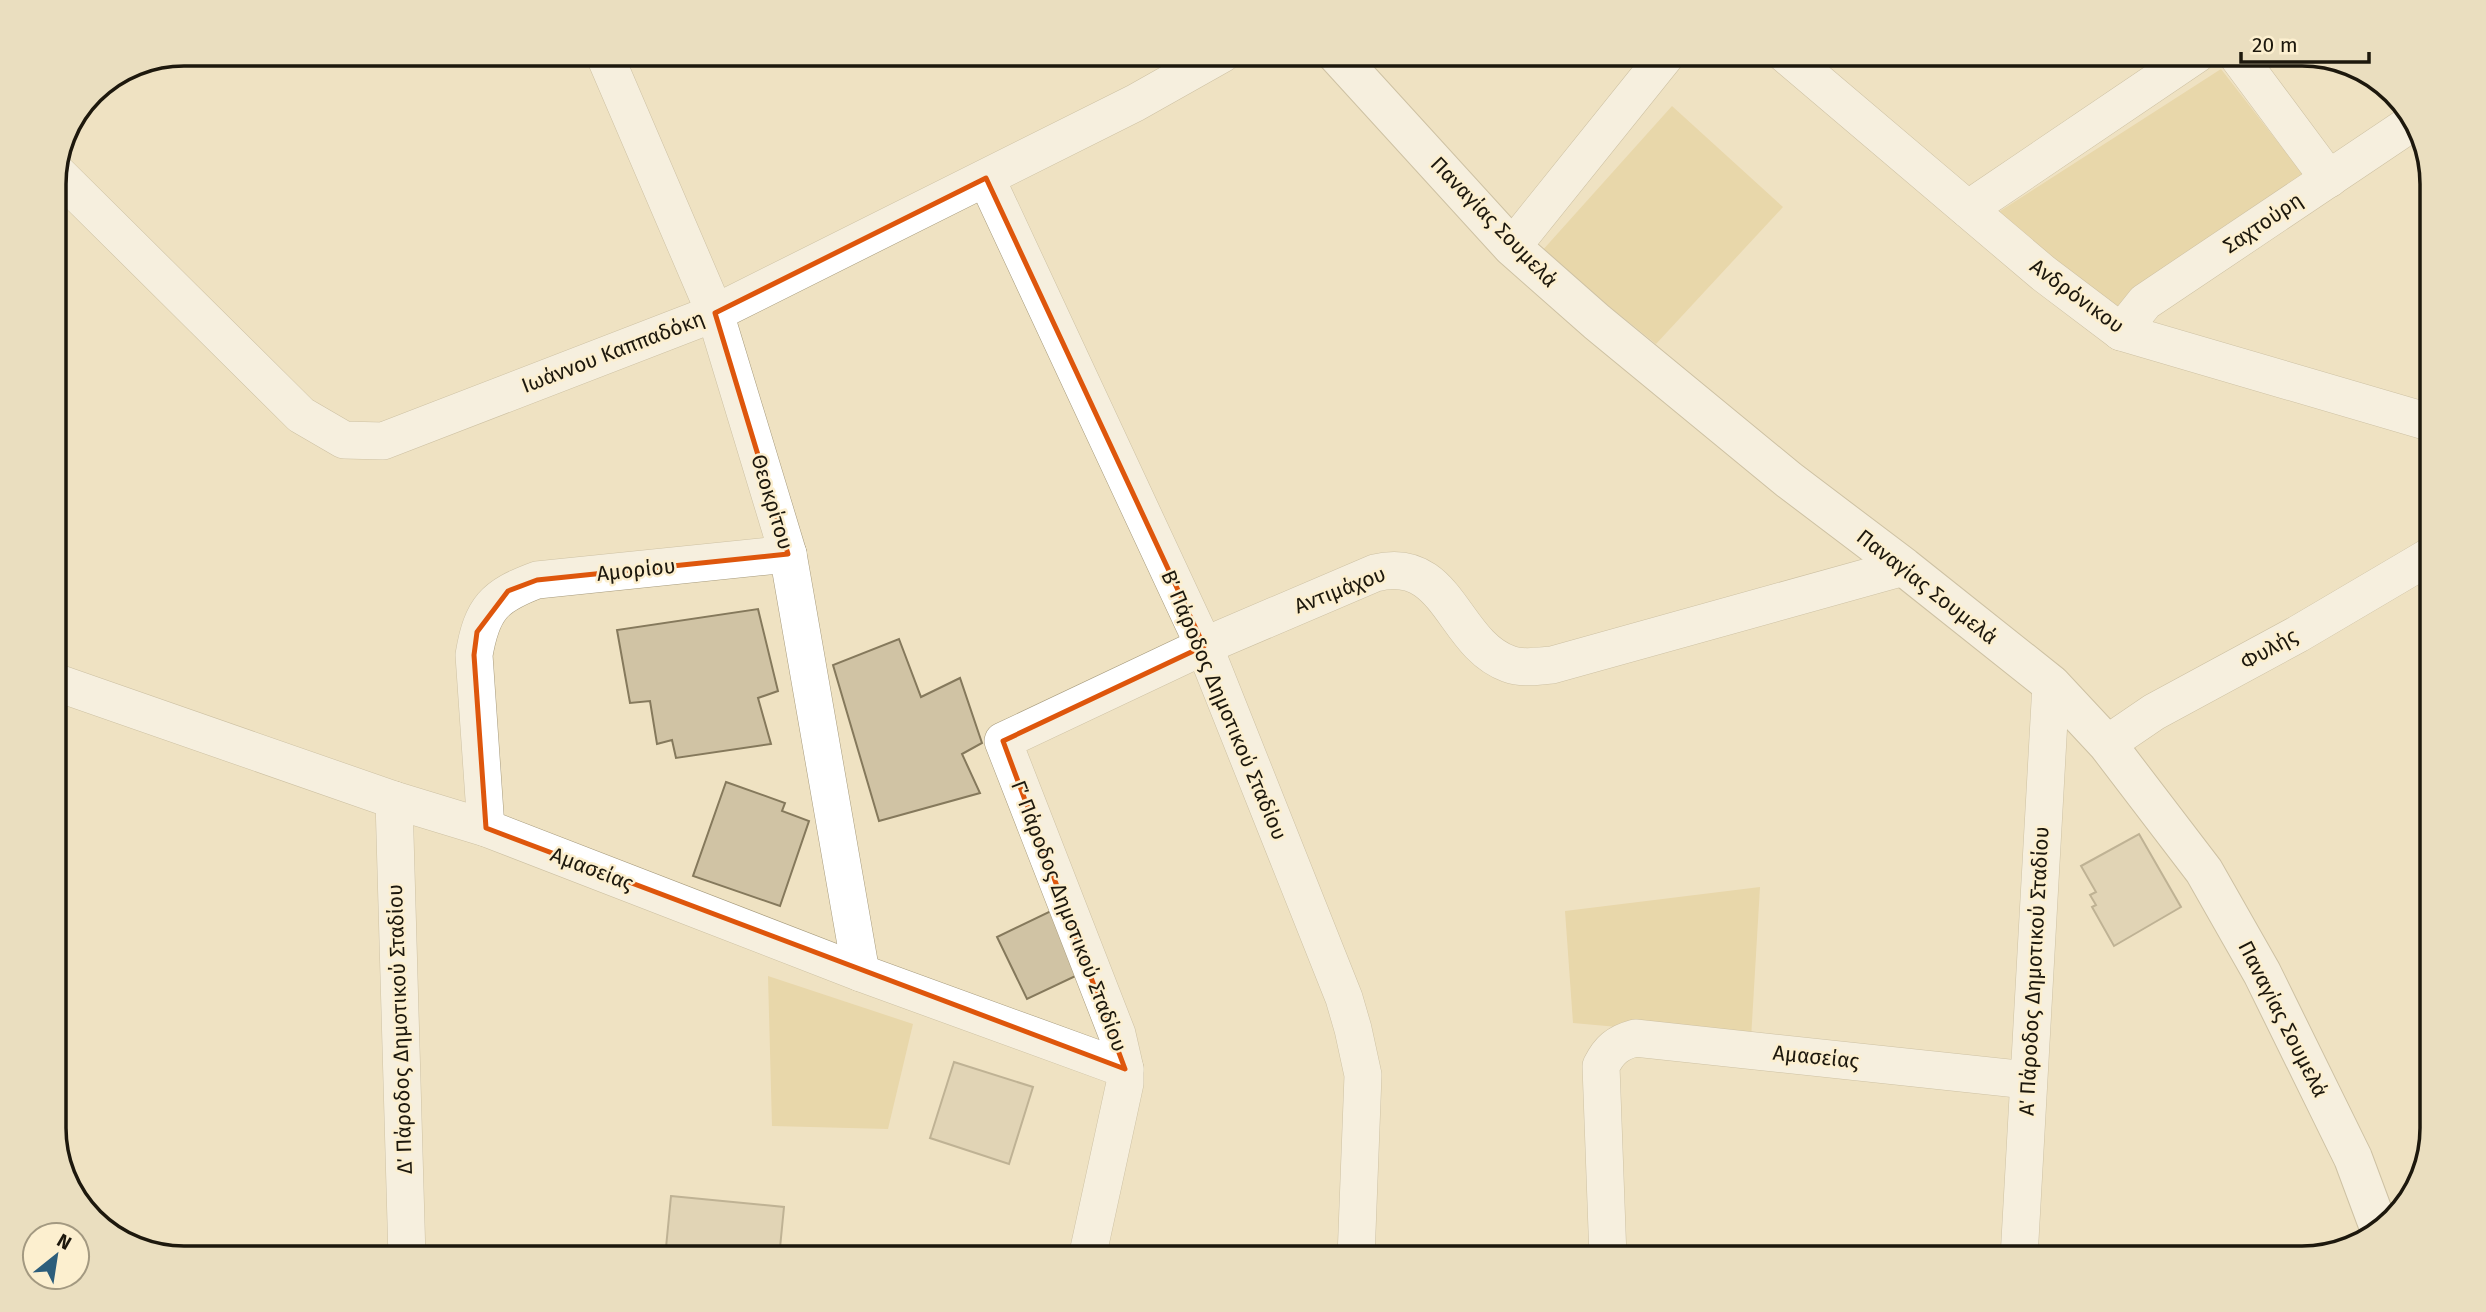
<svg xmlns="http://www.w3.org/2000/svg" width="2486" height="1312" viewBox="0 0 2486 1312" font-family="'Fira Sans',sans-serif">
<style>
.green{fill:#e1c98c}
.building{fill:#d0c3a4;stroke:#85795c;stroke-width:2}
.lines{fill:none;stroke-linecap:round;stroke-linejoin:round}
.street-casing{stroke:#a69a7c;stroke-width:38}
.secondary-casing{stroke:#a69a7c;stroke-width:40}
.street{stroke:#fff;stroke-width:37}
.secondary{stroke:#fff;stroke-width:38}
.marked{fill:none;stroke:#de560c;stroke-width:5;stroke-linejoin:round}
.labels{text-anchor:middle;stroke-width:5;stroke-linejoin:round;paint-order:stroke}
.street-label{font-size:21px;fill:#1d180d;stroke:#fcefcf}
.rim{fill:none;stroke:#1d180d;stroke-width:3.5}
</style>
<rect width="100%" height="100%" fill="#efe2c2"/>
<g class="green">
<path d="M2221 69 2308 181 2113 315 1994 215Z"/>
<path d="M1672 106 1783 207 1656 344 1541 252Z"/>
<path d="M1760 887 1751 1039 1573 1023 1565 911Z"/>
<path d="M768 976 913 1024 888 1129 772 1126Z"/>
</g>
<g class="building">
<path d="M758 609 778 691 758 698 771 744 676 758 672 740 657 744 650 701 630 703 617 630Z"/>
<path d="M899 639 921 697 960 678 982 743 962 754 980 793 879 821 833 665Z"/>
<path d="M726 782 785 803 782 811 809 821 780 906 693 876Z"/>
<path d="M2139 834 2181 907 2114 946 2092 907 2096 905 2090 895 2096 892 2081 866Z"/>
<path d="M1053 910 1084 972 1027 999 997 937Z"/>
<path d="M954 1062 1033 1087 1009 1164 930 1138Z"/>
<path d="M671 1196 784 1207 779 1258H665Z"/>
</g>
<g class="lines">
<g class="street-casing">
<g id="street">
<path d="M604 54 715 313 788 554 861 973"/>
<path d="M1785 54 2043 273 2121 332 2432 423"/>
<path d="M2236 54 2329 179"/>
<path d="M56 172 301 415 344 440 383 441 715 313 1135 103 1222 54"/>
<path d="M986 178 1204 646 1344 998 1353 1029 1363 1075 1356 1258"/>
<path d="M1968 209 2197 54"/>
<path d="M1512 247 1667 54"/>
<path d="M2121 332 2145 302 2413 122"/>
<path d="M55 682 394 800 486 828 861 973 1125 1069"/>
<path d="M2107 744 2154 712 2298 634 2432 555"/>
<path d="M394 800 407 1258"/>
<path d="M486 828 474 655C482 608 494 596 537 580L788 554"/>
<path d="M1087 1258 1125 1083V1069L1117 1034 1003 741 1204 646 1375 573C1449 554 1452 644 1509 664 1522 669 1538 666 1552 665L1904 567"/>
<path d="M1608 1258 1601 1066C1609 1050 1617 1043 1635 1038L2027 1080"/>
<path d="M2019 1258 2051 684"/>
</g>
</g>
<g class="secondary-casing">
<path id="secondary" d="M1336 54 1512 247 1597 322 1789 480 1904 567 2051 684 2107 744 2204 871 2262 973 2353 1158 2379 1228"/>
</g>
<use href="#street" class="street"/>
<use href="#secondary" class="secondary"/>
</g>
<path d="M0 0H2486V1312H0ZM986 178 1204 646 1003 741 1125 1069 486 828 474 655 477 632 508 591 537 580 788 554 715 313Z" fill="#efe2c2" fill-opacity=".55" fill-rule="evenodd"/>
<path class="marked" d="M986 178 1204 646 1003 741 1125 1069 486 828 474 655 477 632 508 591 537 580 788 554 715 313Z"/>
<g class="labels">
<g class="street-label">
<text transform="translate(1494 222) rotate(46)" y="7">Παναγίας Σουμελά</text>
<text transform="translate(2263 223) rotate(-34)" y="7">Σαχτούρη</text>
<text transform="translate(2077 296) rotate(36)" y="7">Ανδρόνικου</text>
<text transform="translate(613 352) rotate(-21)" y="7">Ιωάννου Καππαδόκη</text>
<text transform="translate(772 502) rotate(73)" y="7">Θεοκρίτου</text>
<text transform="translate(636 570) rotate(-6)" y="7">Αμορίου</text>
<text transform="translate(1927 587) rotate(38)" y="7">Παναγίας Σουμελά</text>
<text transform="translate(1340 590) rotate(-21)" y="7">Αντιμάχου</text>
<text transform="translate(2269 649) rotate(-29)" y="7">Φυλής</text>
<text transform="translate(1224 705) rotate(67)" y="7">Β΄ Πάροδος Δημοτικού Σταδίου</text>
<text transform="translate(592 869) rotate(21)" y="7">Αμασείας</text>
<text transform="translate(1069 916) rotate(69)" y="7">Γ΄ Πάροδος Δημοτικού Σταδίου</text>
<text transform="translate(2034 971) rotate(-87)" y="7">Α΄ Πάροδος Δημοτικού Σταδίου</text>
<text transform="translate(2283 1019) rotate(63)" y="7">Παναγίας Σουμελά</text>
<text transform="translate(400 1029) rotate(-92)" y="7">Δ΄ Πάροδος Δημοτικού Σταδίου</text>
<text transform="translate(1816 1057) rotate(6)" y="7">Αμασείας</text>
</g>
</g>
<path d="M0 0H2486V1312H0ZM184 66H2302A118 118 0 0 1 2420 184V1128A118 118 0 0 1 2302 1246H184A118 118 0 0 1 66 1128V184A118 118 0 0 1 184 66Z" fill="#eadebf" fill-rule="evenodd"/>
<path class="rim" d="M184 66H2302A118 118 0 0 1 2420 184V1128A118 118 0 0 1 2302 1246H184A118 118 0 0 1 66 1128V184A118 118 0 0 1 184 66Z"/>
<g transform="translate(56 1256) rotate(30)"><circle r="33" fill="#fcefcf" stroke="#a39981" stroke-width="2"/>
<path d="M0-5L12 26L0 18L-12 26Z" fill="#2c5d7b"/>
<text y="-10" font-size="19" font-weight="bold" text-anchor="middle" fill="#1d180d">N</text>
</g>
<path d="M2241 52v10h128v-10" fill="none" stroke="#1d180d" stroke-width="3.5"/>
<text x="2252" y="52" font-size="21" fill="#1d180d" stroke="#fcefcf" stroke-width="5" paint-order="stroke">20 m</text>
</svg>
